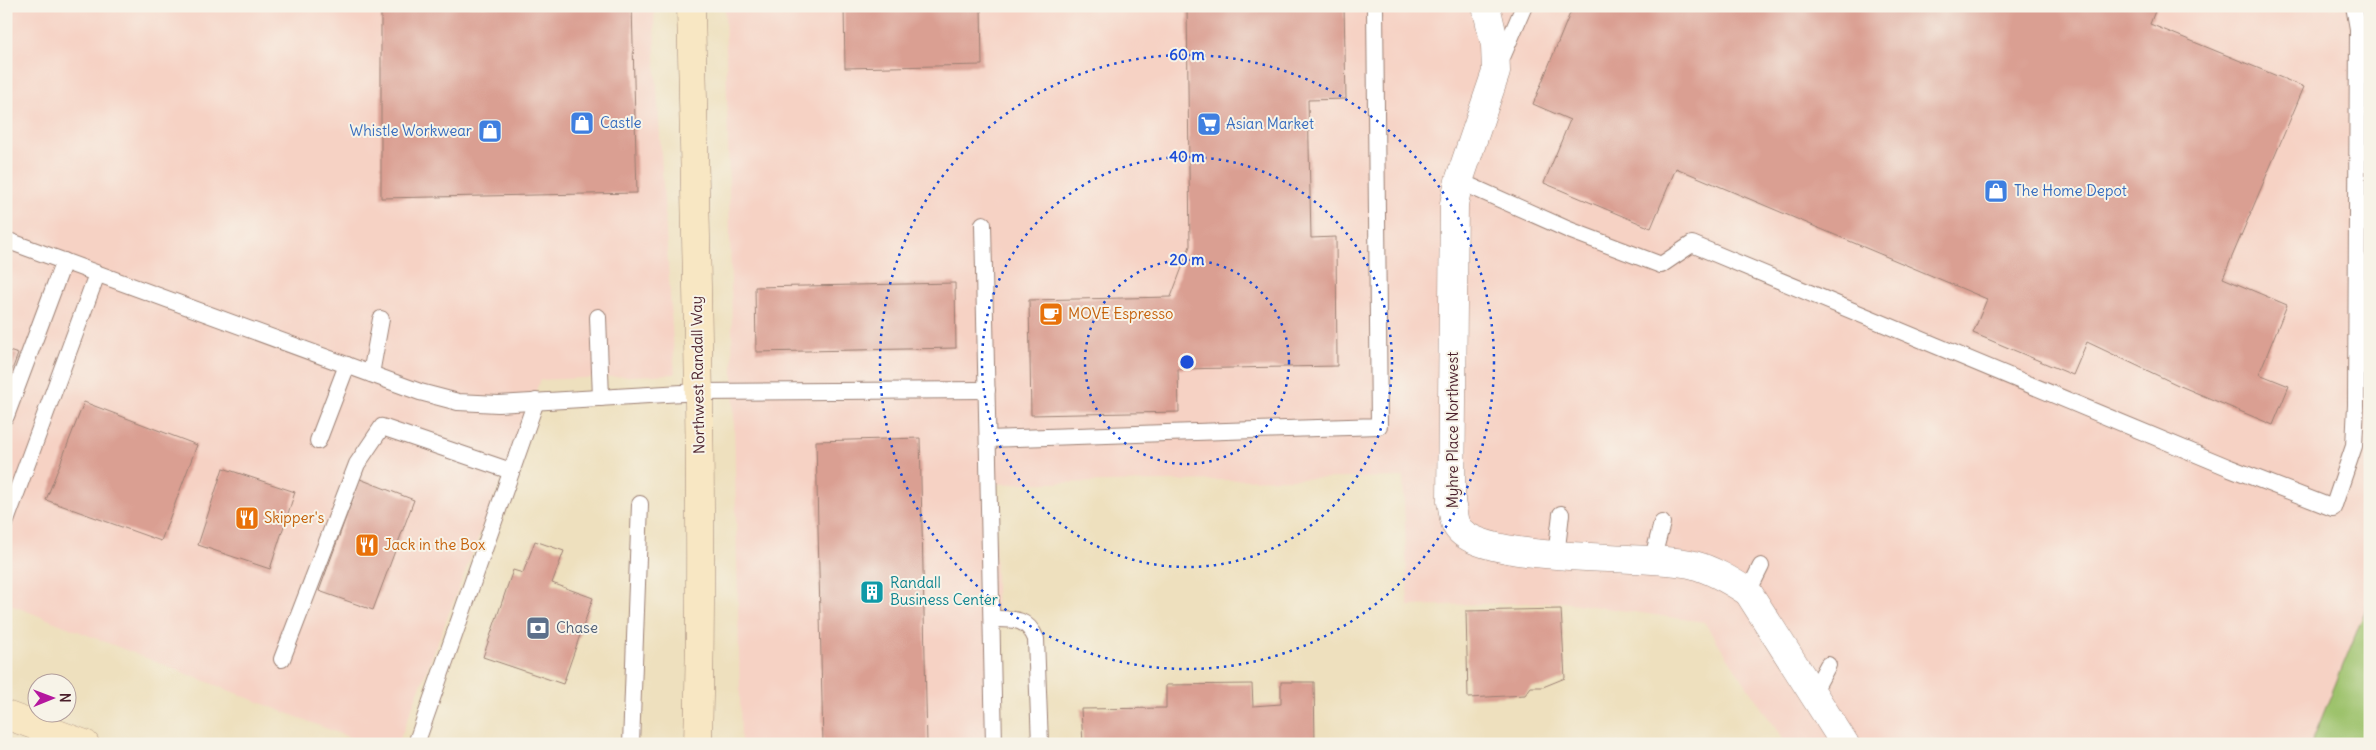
<svg xmlns="http://www.w3.org/2000/svg" width="2376" height="750" viewBox="0 0 2376 750" font-family="Delius,sans-serif">
<style>
.built{fill:#f6d2c4}
.green{fill:#9dc26c;stroke:#74704c}
.building{fill:#da9f92}
.lines{fill:none;stroke-linecap:round;stroke-linejoin:round}
.lane-casing{stroke:#9c8074;stroke-width:18}
.street-casing{stroke:#9c8074;stroke-width:29}
.secondary-casing{stroke:#9c8074;stroke-width:29}
.lane{stroke:#fff;stroke-width:16}
.street{stroke:#fff;stroke-width:28}
.secondary{stroke:#f8e7c3;stroke-width:28}
.ring{fill:none;stroke:#1d4ed8;stroke-width:2.5;stroke-dasharray:2.5 5}
.labels{text-anchor:middle;stroke-width:4;stroke-linejoin:round;paint-order:stroke}
.shop-label{font-size:15px;fill:#366cbe;stroke:#f7f3e8;text-anchor:start}
.food-label{font-size:15px;fill:#c56008;stroke:#f7f3e8;text-anchor:start}
.street-label{font-size:15px;fill:#4a1f2b;stroke:#f7f3e8}
.culture-label{font-size:15px;fill:#0d838f;stroke:#f7f3e8;text-anchor:start}
.service-label{font-size:15px;fill:#4e5e75;stroke:#f7f3e8;text-anchor:start}
.centre{fill:#1d4ed8;stroke:#f7f3e8;stroke-width:2.5}
.ring-label{font-size:15px;text-anchor:middle;font-weight:bold;fill:#1d4ed8;stroke:#f7f3e8;stroke-width:4;stroke-linejoin:round;paint-order:stroke}
</style>
<rect width="100%" height="100%" fill="#f7f3e8"/>
<filter id="ink" filterUnits="userSpaceOnUse"><feTurbulence type="fractalNoise" baseFrequency=".02" numOctaves="2"/><feDisplacementMap in="SourceGraphic" scale="10" xChannelSelector="R" yChannelSelector="G"/><feConvolveMatrix kernelMatrix="1 2 1 2 8 2 1 2 1" color-interpolation-filters="sRGB"/></filter>
<filter id="wash" filterUnits="userSpaceOnUse"><feTurbulence type="fractalNoise" baseFrequency=".0096" numOctaves="4" result="noise"/><feDisplacementMap in="SourceGraphic" scale="20" xChannelSelector="R" yChannelSelector="G"/><feGaussianBlur stdDeviation="1.12" result="paint"/><feColorMatrix in="noise" values="0 0 0 0 0 0 0 0 0 0 0 0 0 0 0 0 0 1.4 0 .05"/><feComposite in="paint" operator="in"/></filter>
<g filter="url(#wash)">
<rect width="100%" height="100%" fill="#eee0be"/>
<g class="built">
<path d="M6 6H654L655 56 675 374 540 380 398 744H366L6 603Z"/>
<path d="M725 6H2370V599L2311 744H1786L1704 622 1563 602 1408 606 1403 477 994 484 999 744H741Z"/>
</g>
<path class="green" d="M2370 599V744H2311Z"/>
<g id="blocks">
<g class="building">
<path d="M381 6H632L637 193 381 198Z"/>
<path d="M844 6H981L982 65 845 68Z"/>
<path d="M1187 6H1344L1346 99 1308 100 1311 238 1336 237 1337 366 1178 369 1179 412 1031 415 1029 300 1171 297 1190 246Z"/>
<path d="M1573 6H2157L2150 24 2304 87 2223 278 2287 305 2259 374 2289 386 2273 425 2178 385 2087 342 2073 375 1973 333 1987 299 1676 168 1651 228 1544 183 1570 120 1533 104Z"/>
<path d="M955 283 956 348 756 352 755 287Z"/>
<path d="M6 350 18 354 6 386Z"/>
<path d="M84 402 197 445 161 541 46 500Z"/>
<path d="M920 438 927 744H823L816 441Z"/>
<path d="M223 468 295 492 270 569 198 545Z"/>
<path d="M360 479 414 500 373 610 319 591Z"/>
<path d="M535 541 564 551 552 583 593 598 563 684 483 657 513 570 523 573Z"/>
<path d="M1561 609 1565 678 1543 687H1531L1525 695 1468 698 1466 611Z"/>
<path d="M1281 682H1314L1315 744H1083L1081 709 1166 708V685L1252 684 1253 706 1281 704Z"/>
</g>
</g>
</g>
<g filter="url(#ink)">
<use href="#blocks" fill-opacity="0" stroke="#9c8074" stroke-width="1"/>
<g class="lines">
<g class="lane-casing">
<g id="lane">
<path d="M1500 62 1524 6"/>
<path d="M1459 181 1569 230 1661 265 1692 244 2230 468 2333 508 2354 446 2356 405 2358 29 2354 6"/>
<path d="M983 224 994 744"/>
<path d="M6 240 420 392 458 402 498 404 699 392 987 390"/>
<path d="M598 317 601 398"/>
<path d="M371 374 381 319"/>
<path d="M6 416 64 261"/>
<path d="M988 439 1379 426 1375 6"/>
<path d="M318 441 347 365"/>
<path d="M6 521 97 274"/>
<path d="M1556 556 1561 514"/>
<path d="M1652 561 1662 523"/>
<path d="M1748 592 1761 566"/>
<path d="M992 619C1012 619 1027 617 1036 639L1040 744"/>
<path d="M282 659 357 464 382 427 511 471"/>
<path d="M1813 693 1828 665"/>
<path d="M416 744 536 401"/>
<path d="M631 744 640 504"/>
</g>
</g>
<g class="street-casing">
<path id="street" d="M1486 6 1495 45 1496 72 1459 181 1454 204 1451 502C1453 509 1453 519 1456 525 1477 566 1651 553 1694 565 1713 570 1731 581 1748 592L1845 744"/>
</g>
<g class="secondary-casing">
<g id="secondary">
<path d="M691 6C696 252 704 498 698 744"/>
<path d="M6 715 85 744"/>
</g>
</g>
<use href="#lane" class="lane"/>
<use href="#street" class="street"/>
<use href="#secondary" class="secondary"/>
</g>
</g>
<g class="ring">
<circle cx="1187" cy="362" r="102"/>
<circle cx="1187" cy="362" r="205"/>
<circle cx="1187" cy="362" r="307"/>
</g>
<defs>
<g id="shop-square" transform="scale(1.25)"><rect x="-9" y="-9" width="18" height="18" rx="4" fill="#3f7fe0" stroke="#f7f3e8"/><path d="M-5-2.5h2.3a2.7 3.5 0 0 1 5.4 0H5L5.5 6h-11ZM-1.5-2.5h3a1.5 2.3 0 0 0-3 0Z" fill="#fff"/></g>
<g id="supermarket-square" transform="scale(1.25)"><rect x="-9" y="-9" width="18" height="18" rx="4" fill="#3f7fe0" stroke="#f7f3e8"/><path d="M-6-5.5h2.5l.6 2H6L4.5 2H-2.5L-4.4-4H-6ZM-1.5 3.2a1.3 1.3 0 1 0 .1 0ZM3 3.2a1.3 1.3 0 1 0 .1 0Z" fill="#fff"/></g>
<g id="cafe-square" transform="scale(1.25)"><rect x="-9" y="-9" width="18" height="18" rx="4" fill="#e8710a" stroke="#f7f3e8"/><path d="M-5.5-4.5H6V0H3Q3 3.5 0 3.5H-2.5Q-5.5 3.5-5.5 0ZM3-3.2v2h1.7v-2ZM-6 4.5H4V6H-6Z" fill="#fff"/></g>
<g id="restaurant-square" transform="scale(1.25)"><rect x="-9" y="-9" width="18" height="18" rx="4" fill="#e8710a" stroke="#f7f3e8"/><path d="M-5-6h1v4h1v-4h1v4h1v-4h1v5L-1.5 .5V6h-2V.5L-5-1ZM5-6V6H3V1.5H1.5Q1.5-4 5-6Z" fill="#fff"/></g>
<g id="building-square" transform="scale(1.25)"><rect x="-9" y="-9" width="18" height="18" rx="4" fill="#0f9aa8" stroke="#f7f3e8"/><path d="M-4-6H4V6H1V3H-1V6H-4ZM-2.5-4.3h1.7v1.8h-1.7ZM.8-4.3h1.7v1.8H.8ZM-2.5-1h1.7V.8h-1.7ZM.8-1h1.7V.8H.8Z" fill="#fff"/></g>
<g id="bank-square" transform="scale(1.25)"><rect x="-9" y="-9" width="18" height="18" rx="4" fill="#5c6f8a" stroke="#f7f3e8"/><path d="M-6-4H6V4H-6ZM0-2.3a2.3 2.3 0 1 0 0 4.6a2.3 2.3 0 1 0 0-4.6Z" fill="#fff"/></g>
</defs>
<g fill-rule="evenodd">
<use href="#shop-square" x="582" y="123"/>
<use href="#supermarket-square" x="1209" y="124"/>
<use href="#shop-square" x="490" y="131"/>
<use href="#shop-square" x="1996" y="191"/>
<use href="#cafe-square" x="1051" y="314"/>
<use href="#restaurant-square" x="247" y="518"/>
<use href="#restaurant-square" x="367" y="545"/>
<use href="#building-square" x="872" y="592"/>
<use href="#bank-square" x="538" y="628"/>
</g>
<g class="labels">
<g class="shop-label">
<text x="600" y="128">Castle</text>
<text x="1226" y="129">Asian Market</text>
<text x="472" y="136" text-anchor="end">Whistle Workwear</text>
<text x="2014" y="196">The Home Depot</text>
</g>
<g class="food-label">
<text x="1068" y="319">MOVE Espresso</text>
<text x="264" y="523">Skipper's</text>
<text x="384" y="550">Jack in the Box</text>
</g>
<g class="street-label">
<text transform="translate(698 375) rotate(-91)" y="5">Northwest Randall Way</text>
<text transform="translate(1453 430) rotate(-90)" y="5">Myhre Place Northwest</text>
</g>
<g class="culture-label">
<text x="890" y="588">Randall<tspan x="890" dy="17">Business Center</tspan></text>
</g>
<g class="service-label">
<text x="556" y="633">Chase</text>
</g>
</g>
<circle cx="1187" cy="362" r="8" class="centre"/>
<g class="ring-label">
<text x="1187" y="60">60 m</text>
<text x="1187" y="162">40 m</text>
<text x="1187" y="265">20 m</text>
</g>
<rect width="2376" height="750" fill="none" stroke="#f7f3e8" stroke-width="25"/>
<g transform="translate(52 698) rotate(89)"><circle r="24" fill="#f7f3e8" stroke="#b29e9c"/>
<path d="M0-4L9 19L0 12L-9 19Z" fill="#b5179e"/>
<text y="-8" font-size="14" font-weight="bold" text-anchor="middle" fill="#4a1f2b">N</text>
</g>
</svg>
